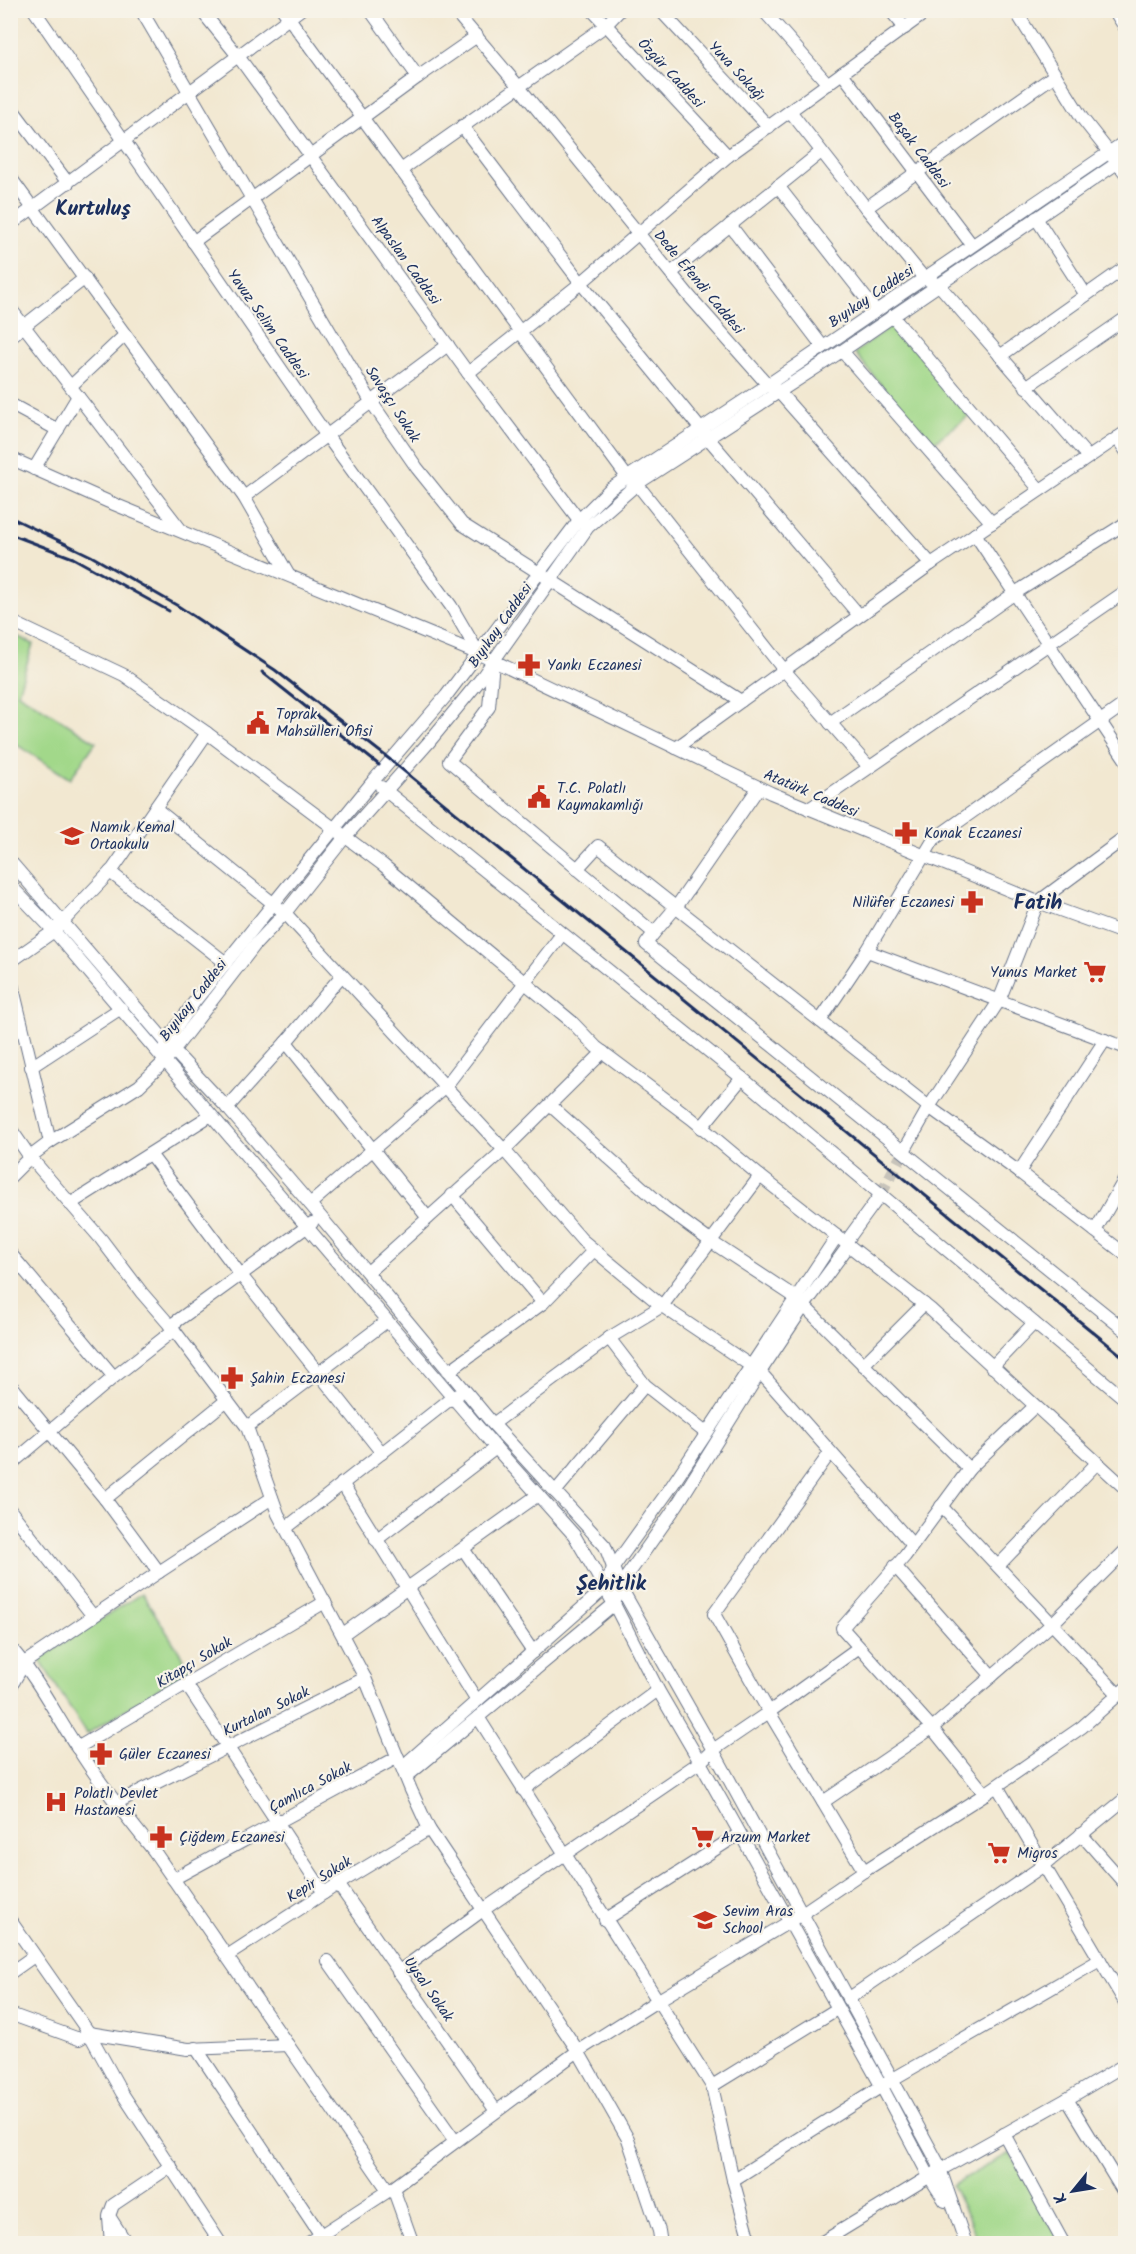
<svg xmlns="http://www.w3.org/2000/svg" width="1136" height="2254" viewBox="0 0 1136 2254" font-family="Kalam,sans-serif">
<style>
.green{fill:#a2d88a;stroke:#5e8474;stroke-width:1.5}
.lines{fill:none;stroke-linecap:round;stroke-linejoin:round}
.minor-tunnel{stroke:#c7c3ba;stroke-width:12;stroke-dasharray:12 6;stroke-linecap:butt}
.minor-casing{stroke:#667086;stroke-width:14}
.minor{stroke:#fff;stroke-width:12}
.rail{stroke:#1b2f5e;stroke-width:3}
.labels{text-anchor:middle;stroke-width:4.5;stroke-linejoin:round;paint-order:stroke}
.street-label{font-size:15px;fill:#1b2f5e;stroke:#f7f3e8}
.poi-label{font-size:15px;fill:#1b2f5e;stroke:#f7f3e8;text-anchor:start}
.district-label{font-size:21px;font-weight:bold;fill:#1b2f5e;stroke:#f7f3e8}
</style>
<rect width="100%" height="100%" fill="#f7f3e8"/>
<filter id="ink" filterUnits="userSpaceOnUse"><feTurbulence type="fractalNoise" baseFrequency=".0167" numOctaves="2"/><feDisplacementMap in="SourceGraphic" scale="12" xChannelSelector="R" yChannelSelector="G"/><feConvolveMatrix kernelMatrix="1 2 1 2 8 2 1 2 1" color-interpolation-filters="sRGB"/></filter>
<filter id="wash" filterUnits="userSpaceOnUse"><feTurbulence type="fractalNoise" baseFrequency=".008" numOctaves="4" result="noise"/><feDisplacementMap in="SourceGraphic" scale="24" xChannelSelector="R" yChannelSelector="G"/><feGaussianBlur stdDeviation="1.35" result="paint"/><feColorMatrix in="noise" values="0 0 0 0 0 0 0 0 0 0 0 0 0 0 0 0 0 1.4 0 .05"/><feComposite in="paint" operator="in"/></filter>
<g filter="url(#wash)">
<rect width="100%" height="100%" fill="#f2e8d1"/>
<g class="green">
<path d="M890 326 898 328 970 415 930 445 855 353Z"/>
<path d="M10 633 33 644 18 693 96 742 70 779 11 741Z"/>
<path d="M142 1593 190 1669 87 1734 39 1659Z"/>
<path d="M1010 2153 1061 2243H980L952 2185Z"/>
</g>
</g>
<g filter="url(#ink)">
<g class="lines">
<path class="minor-tunnel" d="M881 1194 904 1151"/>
<g class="minor-casing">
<g id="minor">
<path d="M34 10 327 436 451 606 479 654"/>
<path d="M141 10 372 403 417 468 462 524 741 701"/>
<path d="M201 10 238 56 468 373 579 520 585 524"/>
<path d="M283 10 627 477 637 484 784 670 869 767"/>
<path d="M370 10 418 77"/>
<path d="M454 10 519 87 691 298 768 385 778 391 931 564"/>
<path d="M592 10 728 156"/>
<path d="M660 10 769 127"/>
<path d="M763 10 828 84"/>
<path d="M890 10 905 28"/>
<path d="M1015 10 1082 118 1126 174"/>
<path d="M1114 10 1126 29"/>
<path d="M842 73 972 245"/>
<path d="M10 106 68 183"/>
<path d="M790 111 866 208 924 278 939 285 1088 457"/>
<path d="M462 126 581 283 708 438 859 615"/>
<path d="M401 170 605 26 620 10"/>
<path d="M10 177 244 497 288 574"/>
<path d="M778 186 876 311"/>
<path d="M866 208 1055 75"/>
<path d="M1036 218 1086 295"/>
<path d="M10 225 300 10"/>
<path d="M730 225 823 347"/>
<path d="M193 242 418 77 477 36"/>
<path d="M671 273 821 152"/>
<path d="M10 308 181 530"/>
<path d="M892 316 1040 490"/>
<path d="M10 337 85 278"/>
<path d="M842 351 992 523"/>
<path d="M1000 356 1126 267"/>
<path d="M468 373 581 283 728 156 929 10"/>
<path d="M71 386 125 335"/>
<path d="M1026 387 1126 318"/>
<path d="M10 404 58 430"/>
<path d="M1117 438 1126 451"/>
<path d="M10 458 109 502 479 654 771 793 1038 902 1126 934"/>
<path d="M34 469 78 396"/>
<path d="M244 497 448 345"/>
<path d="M975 534 1126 760"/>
<path d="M10 621 124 675 207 733 383 865 571 1021 596 1047 692 1119 760 1176 930 1309 1126 1489"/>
<path d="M493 662 489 707 449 761 654 933 677 906 759 787"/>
<path d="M830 723 1015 593 1126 523"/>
<path d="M676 748 931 564 1126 432"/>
<path d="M381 787 742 1078 1126 1400"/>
<path d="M155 808 285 913 504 1150 582 1240 662 1306 760 1372 912 1544"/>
<path d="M809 809 1126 591"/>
<path d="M10 861 173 1050 230 1111 310 1204 493 1424 605 1546 620 1586 713 1750 938 2163 966 2244"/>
<path d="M577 869 598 846 929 1107 1019 1172 1126 1255"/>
<path d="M110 872 226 963"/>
<path d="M10 885 54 931 496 1448 574 1535 614 1604 658 1690 700 1762 882 2087 929 2176 945 2201"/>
<path d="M654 933 646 944 1126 1331"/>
<path d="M867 951 1126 1048"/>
<path d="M10 962 54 931 113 869 207 733"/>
<path d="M10 976 50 1142"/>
<path d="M820 1021 867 951 934 839 1126 703"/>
<path d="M286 1042 428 1218"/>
<path d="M166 1049V1042L195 1001 273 904 374 780 446 696 579 520 611 488 760 390 1126 141"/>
<path d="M31 1067 121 1008"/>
<path d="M550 1105 665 1208 710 1241 795 1297 969 1469"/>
<path d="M227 1108 286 1042 342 975"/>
<path d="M10 1128 30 1157 101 1239 142 1293 174 1330 247 1427 278 1514 365 1678 411 1790 429 1829 578 2051 628 2139 659 2231 661 2244"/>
<path d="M701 1128 742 1078"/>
<path d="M904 1151 929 1107 999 1001 1038 902 1126 837"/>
<path d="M150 1154 240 1274 382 1453"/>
<path d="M1019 1172 1105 1040"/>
<path d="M10 1177 30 1157 50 1142 139 1086 166 1060 254 946 285 913 345 837 429 742 480 680 588 527 637 484 842 351 1126 157"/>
<path d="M452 1195 543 1303"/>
<path d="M70 1204 211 1115"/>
<path d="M310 1204 445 1087 562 934"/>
<path d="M1095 1231 1126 1177"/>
<path d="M846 1242 881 1194"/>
<path d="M10 1253 114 1377"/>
<path d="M368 1272 504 1150 603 1052"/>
<path d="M170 1326 312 1223"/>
<path d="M609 1338 645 1385 706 1433"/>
<path d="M863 1365 924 1304"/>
<path d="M992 1367 1034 1323"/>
<path d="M449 1371 543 1303 594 1250"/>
<path d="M10 1384 105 1499 159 1572"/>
<path d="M493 1424 609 1338 662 1306 760 1176"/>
<path d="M247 1427 387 1321"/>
<path d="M830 1453 714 1614 769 1712 864 1871"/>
<path d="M10 1465 114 1377 174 1330"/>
<path d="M342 1483 477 1701"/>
<path d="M555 1492 645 1385"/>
<path d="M105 1499 227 1400"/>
<path d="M941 1506 1118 1694"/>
<path d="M10 1510 93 1616"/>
<path d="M286 1528 453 1397 458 1395"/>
<path d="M376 1540 496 1448"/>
<path d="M464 1550 533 1652"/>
<path d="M895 1566 992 1676"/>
<path d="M998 1566 1097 1463"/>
<path d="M343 1634 538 1495"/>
<path d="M10 1647C37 1677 55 1714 77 1747 100 1784 127 1818 154 1851L388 2190"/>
<path d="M186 1684 324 1893"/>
<path d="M10 1688 24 1663 159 1572 272 1498"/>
<path d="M478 1717 712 2086 733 2180 751 2244"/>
<path d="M77 1748 325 1602"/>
<path d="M402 1767 605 1588 613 1568 669 1490 837 1236"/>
<path d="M406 1777 614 1604 620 1586 677 1505 760 1372 804 1306 849 1245"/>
<path d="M997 1786 1126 2004"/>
<path d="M523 1790 658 1690"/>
<path d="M985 1794 932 1728 842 1628 905 1556 969 1469 1035 1406"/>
<path d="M823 1802 932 1728 1052 1624 1126 1550"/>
<path d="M116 1803 365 1678"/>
<path d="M1081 1834 1126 1885"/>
<path d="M173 1879 398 1757"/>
<path d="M338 1884 496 2111"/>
<path d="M10 1920 89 2033 122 2093 221 2244"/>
<path d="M605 1920 739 1834"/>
<path d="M227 1956 338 1884 429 1829"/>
<path d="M328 1961 455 2141"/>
<path d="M398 1972 483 1910 700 1762 713 1750 769 1712 858 1648"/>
<path d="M10 1973 34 1956"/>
<path d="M848 1999 1044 1865 1126 1798"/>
<path d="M10 2014 79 2039 89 2033 188 2049 288 2045"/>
<path d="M196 2048 320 2234 324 2244"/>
<path d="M712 2086 837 2009"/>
<path d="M1067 2099 1126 2196"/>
<path d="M1004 2134 1064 2244"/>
<path d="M733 2180 893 2079 1100 1960"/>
<path d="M393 2188 413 2244"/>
<path d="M109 2218 111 2244"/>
<path d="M127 2244 109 2216 113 2205 171 2166"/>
<path d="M307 2244 393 2188 578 2051 657 2001 789 1922 864 1871 985 1794 1082 1727 1126 1688"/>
<path d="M819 2244 940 2170 1067 2099 1126 2064"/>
</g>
</g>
<use href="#minor" class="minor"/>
<g class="rail">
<path d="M10 517 91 556 178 606 275 670 388 758 1126 1359"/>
<path d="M10 534 73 558 169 611"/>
<path d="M262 672 379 765"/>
</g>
</g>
</g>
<defs>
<g id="pharmacy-bare" transform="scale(1.8)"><path d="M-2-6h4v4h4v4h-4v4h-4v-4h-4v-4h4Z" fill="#c8321e" stroke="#f7f3e8" stroke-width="2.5" paint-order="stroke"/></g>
<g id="civic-bare" transform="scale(1.8)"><path d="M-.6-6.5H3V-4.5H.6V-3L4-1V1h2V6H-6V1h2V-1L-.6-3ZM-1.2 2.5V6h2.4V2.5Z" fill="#c8321e" stroke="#f7f3e8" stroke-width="2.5" paint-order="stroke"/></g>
<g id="school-bare" transform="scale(1.8)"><path d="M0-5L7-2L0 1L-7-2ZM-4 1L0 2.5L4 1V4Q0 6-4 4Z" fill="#c8321e" stroke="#f7f3e8" stroke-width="2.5" paint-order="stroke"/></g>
<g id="supermarket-bare" transform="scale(1.8)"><path d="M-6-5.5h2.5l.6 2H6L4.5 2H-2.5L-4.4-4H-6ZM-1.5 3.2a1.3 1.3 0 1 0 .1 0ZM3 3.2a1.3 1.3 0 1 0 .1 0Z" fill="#c8321e" stroke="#f7f3e8" stroke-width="2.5" paint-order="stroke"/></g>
<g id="hospital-bare" transform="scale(1.8)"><path d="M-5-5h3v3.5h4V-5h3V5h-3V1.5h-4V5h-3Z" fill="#c8321e" stroke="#f7f3e8" stroke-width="2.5" paint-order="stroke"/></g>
</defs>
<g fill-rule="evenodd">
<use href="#pharmacy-bare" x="529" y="665"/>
<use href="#civic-bare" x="258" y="723"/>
<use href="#civic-bare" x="539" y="797"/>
<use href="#pharmacy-bare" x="906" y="833"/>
<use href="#school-bare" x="72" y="836"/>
<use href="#pharmacy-bare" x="972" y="902"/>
<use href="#supermarket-bare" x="1095" y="972"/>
<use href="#pharmacy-bare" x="232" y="1378"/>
<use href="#pharmacy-bare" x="101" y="1754"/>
<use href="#hospital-bare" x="56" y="1802"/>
<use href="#pharmacy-bare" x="161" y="1837"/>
<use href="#supermarket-bare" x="703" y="1837"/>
<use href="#supermarket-bare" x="999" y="1853"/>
<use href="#school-bare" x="705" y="1920"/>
</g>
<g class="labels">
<g class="street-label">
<text transform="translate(737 71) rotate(47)" y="5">Yuva Sokağı</text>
<text transform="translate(671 73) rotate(47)" y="5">Özgür Caddesi</text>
<text transform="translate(919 150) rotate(53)" y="5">Başak Caddesi</text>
<text transform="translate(406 260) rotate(54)" y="5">Alpaslan Caddesi</text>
<text transform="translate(699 282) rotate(50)" y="5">Dede Efendi Caddesi</text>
<text transform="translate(871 296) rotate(-34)" y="5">Bıyıkay Caddesi</text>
<text transform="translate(268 324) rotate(55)" y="5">Yavuz Selim Caddesi</text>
<text transform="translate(393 404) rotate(57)" y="5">Savaşçı Sokak</text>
<text transform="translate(500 625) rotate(-55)" y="5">Bıyıkay Caddesi</text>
<text transform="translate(811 793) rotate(23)" y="5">Atatürk Caddesi</text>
<text transform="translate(193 1000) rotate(-52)" y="5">Bıyıkay Caddesi</text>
<text transform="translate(194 1662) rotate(-31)" y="5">Kitapçı Sokak</text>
<text transform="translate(266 1711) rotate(-26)" y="5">Kurtalan Sokak</text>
<text transform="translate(310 1787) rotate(-28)" y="5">Çamlıca Sokak</text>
<text transform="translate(319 1879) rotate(-32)" y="5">Kepir Sokak</text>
<text transform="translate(429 1989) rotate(55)" y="5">Uysal Sokak</text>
</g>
<g class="poi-label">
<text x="547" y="670">Yankı Eczanesi</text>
<text x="276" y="719">Toprak<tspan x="276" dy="17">Mahsülleri Ofisi</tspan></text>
<text x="557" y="793">T.C. Polatlı<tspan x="557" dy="17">Kaymakamlığı</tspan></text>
<text x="90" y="832">Namık Kemal<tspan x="90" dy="17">Ortaokulu</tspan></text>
<text x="924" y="838">Konak Eczanesi</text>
<text x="954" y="907" text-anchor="end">Nilüfer Eczanesi</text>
<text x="1077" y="977" text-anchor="end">Yunus Market</text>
<text x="250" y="1383">Şahin Eczanesi</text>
<text x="119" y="1759">Güler Eczanesi</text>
<text x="74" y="1798">Polatlı Devlet<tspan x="74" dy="17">Hastanesi</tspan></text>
<text x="179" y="1842">Çiğdem Eczanesi</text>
<text x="721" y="1842">Arzum Market</text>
<text x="1017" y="1858">Migros</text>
<text x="723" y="1916">Sevim Aras<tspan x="723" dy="17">School</tspan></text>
</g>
<g class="district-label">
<text x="93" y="215">Kurtuluş</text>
<text x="1038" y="909">Fatih</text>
<text x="611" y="1590">Şehitlik</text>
</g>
</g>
<rect width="1136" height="2254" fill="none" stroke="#f7f3e8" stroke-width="36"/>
<g transform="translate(1073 2191) rotate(240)" stroke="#f7f3e8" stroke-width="4.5" paint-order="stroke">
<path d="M0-4.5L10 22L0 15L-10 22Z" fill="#1b2f5e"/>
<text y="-9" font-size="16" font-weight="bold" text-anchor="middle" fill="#1b2f5e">K</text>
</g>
</svg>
